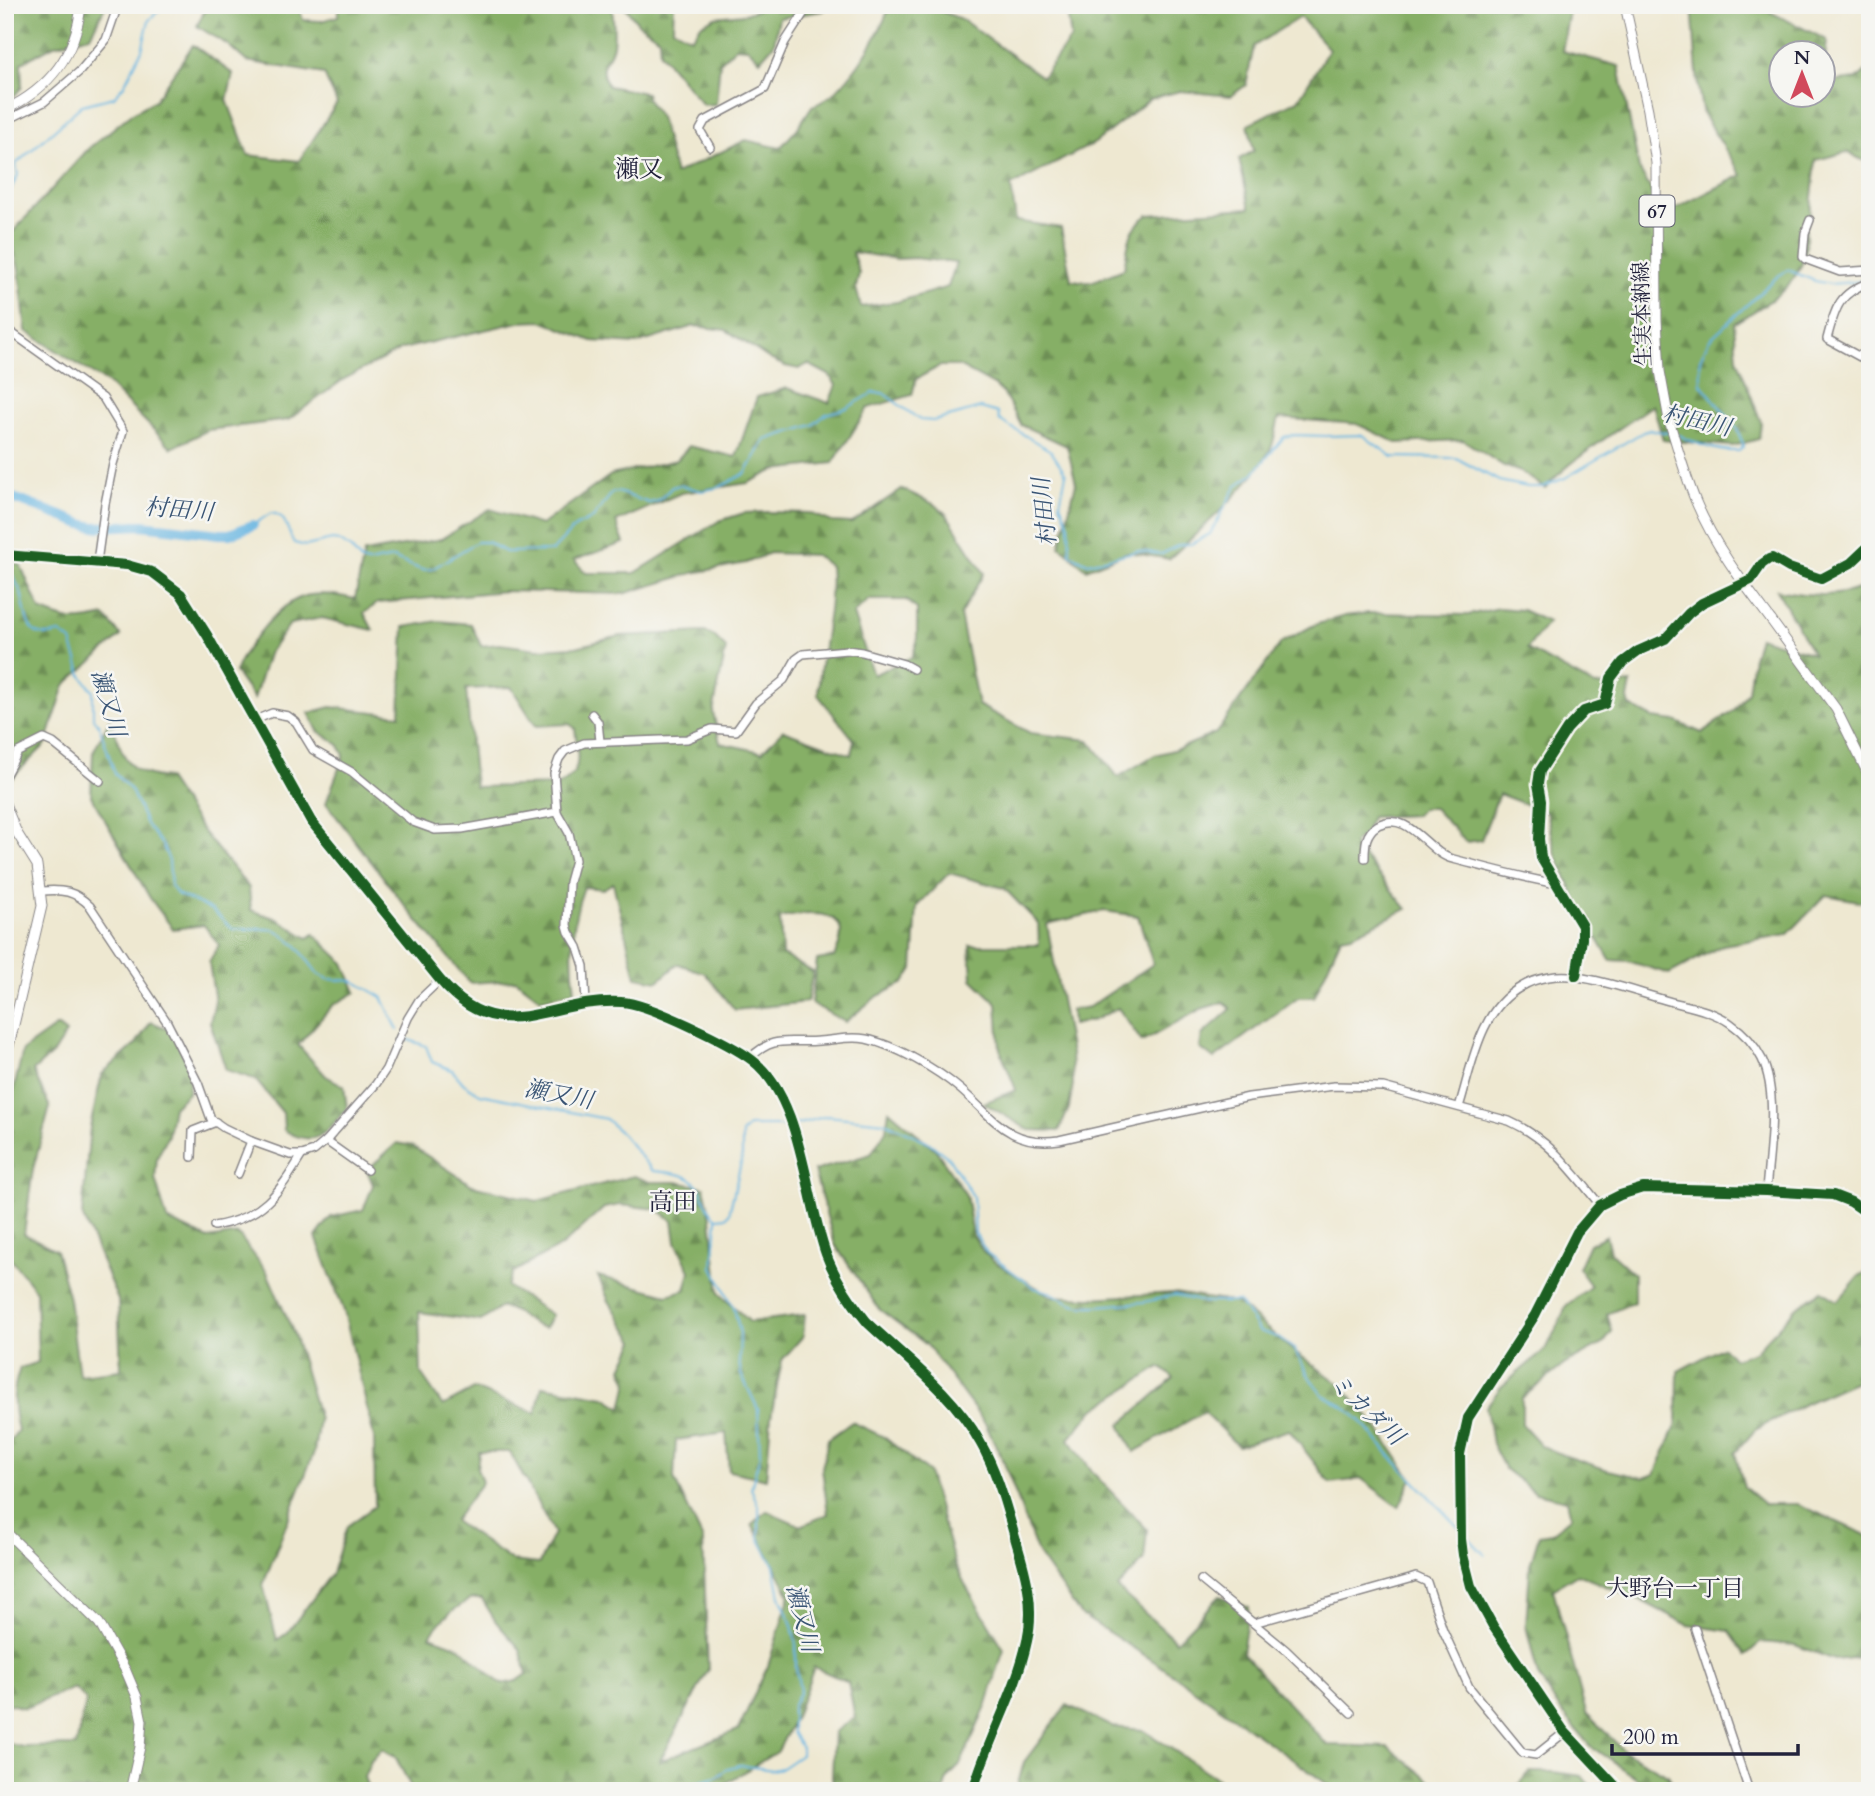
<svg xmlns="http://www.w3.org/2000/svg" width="1875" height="1796" viewBox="0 0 1875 1796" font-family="Cardo,'Noto Serif JP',serif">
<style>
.forest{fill:url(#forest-firs);stroke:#546850;stroke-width:2;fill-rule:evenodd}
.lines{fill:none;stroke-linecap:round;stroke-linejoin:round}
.stream{stroke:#67b5e1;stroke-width:2}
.river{stroke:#67b5e1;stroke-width:10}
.minor-casing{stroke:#888586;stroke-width:10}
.major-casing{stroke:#888586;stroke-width:11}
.minor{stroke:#fff;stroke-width:7}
.major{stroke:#fff;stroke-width:9}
.major-bridge-casing{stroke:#888586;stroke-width:11;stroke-linecap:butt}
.major-bridge{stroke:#fff;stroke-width:9}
.cycleway-casing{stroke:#f6f6f2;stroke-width:15}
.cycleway{stroke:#1b5e20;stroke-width:10}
.labels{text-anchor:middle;stroke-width:5;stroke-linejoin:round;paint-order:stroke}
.shield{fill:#f6f6f2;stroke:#626272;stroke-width:2}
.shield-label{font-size:19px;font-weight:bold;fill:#22223b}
.street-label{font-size:21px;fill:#22223b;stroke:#f6f6f2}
.water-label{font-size:23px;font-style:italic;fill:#3a5575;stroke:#f6f6f2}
.neighbourhood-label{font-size:23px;fill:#22223b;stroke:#f6f6f2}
.quarter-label{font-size:24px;fill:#22223b;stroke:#f6f6f2}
</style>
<defs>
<pattern id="forest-firs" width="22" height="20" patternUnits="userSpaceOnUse" patternTransform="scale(1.75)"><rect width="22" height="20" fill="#86af66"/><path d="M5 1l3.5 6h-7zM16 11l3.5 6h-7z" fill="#6d8e55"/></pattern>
</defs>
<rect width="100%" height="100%" fill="#f6f6f2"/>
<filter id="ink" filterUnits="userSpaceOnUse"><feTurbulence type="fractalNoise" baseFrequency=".0143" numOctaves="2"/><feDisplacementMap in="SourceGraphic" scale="14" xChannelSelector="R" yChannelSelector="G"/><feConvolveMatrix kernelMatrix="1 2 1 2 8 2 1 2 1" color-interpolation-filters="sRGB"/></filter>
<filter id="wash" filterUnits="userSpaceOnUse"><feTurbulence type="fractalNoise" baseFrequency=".00686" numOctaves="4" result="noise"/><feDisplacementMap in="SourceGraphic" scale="28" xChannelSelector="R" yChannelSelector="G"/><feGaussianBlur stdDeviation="1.57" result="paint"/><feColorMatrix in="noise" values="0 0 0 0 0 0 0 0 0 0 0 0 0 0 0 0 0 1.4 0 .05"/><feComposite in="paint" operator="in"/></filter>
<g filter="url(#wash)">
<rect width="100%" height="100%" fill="#eee8d1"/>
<g class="forest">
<path d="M5 5H106L90 36 54 45 21 63 22 87 9 102 5 99Z"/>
<path d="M207 5H298L303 20 321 21 338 16 340 5H612C613 18 615 33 613 45 609 65 595 61 608 86L646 93 648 101 660 117 675 174 746 140 780 148 797 129 812 106C843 97 880 36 890 5H925L961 19 1042 77 1071 38 1066 5H1570L1562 51 1619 66 1639 169 1665 214 1742 175 1703 115 1698 87 1692 5H1756L1827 40 1823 78 1822 52H1780V94H1822L1823 83 1857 79 1870 67V164L1847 152 1816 160 1810 216C1803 226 1807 236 1806 247 1802 286 1765 305 1734 323L1737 358 1761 422 1759 439 1733 446 1663 440 1653 405C1619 430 1572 458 1545 488L1521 472 1504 466 1463 440 1397 443 1357 424 1279 418C1276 428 1275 441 1270 450 1249 488 1201 529 1169 559L1128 552 1086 569 1060 546 1076 483 1067 446 1021 425 1004 394 994 385 959 366H940L916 379 912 395 868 408 833 463 775 470 748 483 681 493 616 522 624 543 574 560 586 573H635L719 521 744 513 766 512 810 513 832 522 852 523 902 489 936 505 947 515 984 573 960 615 978 705 1030 733 1089 740 1118 777 1155 755 1181 748 1216 733 1281 643 1314 625 1345 616 1370 613 1468 615 1499 608 1522 610 1548 622 1527 649 1595 686 1631 683 1628 699 1630 706 1653 718 1675 721 1702 733 1735 709 1748 692 1753 657 1759 637 1813 654 1777 590C1808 596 1842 599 1870 584V903L1826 895 1788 934 1723 945 1669 974 1628 961 1610 960 1582 912 1556 855 1546 812 1499 794 1481 840 1466 842 1434 808H1422L1416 815 1371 817 1365 833 1353 844 1407 909 1352 935 1341 937 1314 997H1298L1214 1059 1200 1048 1202 1035 1231 1009 1224 1002 1201 1009 1142 1042 1118 1008 1094 1020 1072 1025 1071 1010 1089 1007 1153 964 1138 916 1104 911 1047 924 1071 1054 1073 1084 1069 1108 1059 1131 1029 1130 984 1103 1016 1090 1000 1049 997 1003 972 979 970 945H1039L1038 923 1004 888 949 873 917 906 913 969 904 983 876 997 845 1022 811 1003 817 960 834 957C858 908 814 911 780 918L782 955 813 972 807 1002 735 1010 705 973 678 964 658 981 636 977 613 883 603 889 584 887C571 920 570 956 575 991L541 999 516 980 470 983 407 908 326 803 344 755 338 744 318 731 309 713 331 707 400 715 404 627 438 621 471 624 481 646 499 644 538 649 576 647 620 636 705 632 714 636 726 648 713 712 720 743 762 752 783 730 851 755 854 740 818 695C820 652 834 609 830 566L815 555 770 553 746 563 693 573 623 594 505 591 378 603 364 613 373 630 322 618 290 624 268 654 254 699 235 672C241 656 250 645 261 631 291 594 309 588 355 599L364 553 441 539 490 509 541 525 611 475 677 460 689 446 736 457 757 397 787 388 829 403 836 385 829 375 808 364 799 369 785 366 770 359 726 330 694 326 636 344 592 341 542 321 519 322 402 349 344 379 288 420 208 430 172 448 107 383 26 331 19 269 10 235 89 148 131 114 155 100 193 45 233 74 227 100 248 155 299 161 337 103 324 74 246 61 228 45 197 26ZM1300 17 1329 49 1298 100 1248 124 1254 151 1239 159 1250 208 1148 215C1127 229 1128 247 1124 269L1091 282 1071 280 1061 228 1016 221 1011 186 1095 143 1150 99 1180 91 1231 96 1246 85 1254 46ZM852 252 897 259 915 258 956 263 948 287 897 302 861 307 856 288 859 273ZM868 600H906L917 609V642L912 657 873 675 853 614ZM511 687 536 726 569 724 575 728C577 752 585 772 559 785L475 787 466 689Z"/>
<path d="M623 5H674L673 28 691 38 702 24 715 17 744 14 763 8 830 5 822 11 779 18 774 44 760 60 748 48 736 47 720 62 716 104 703 105 660 53 659 38 639 24Z"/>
<path d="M5 563 20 564 40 610C69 622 75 623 105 616L121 636 65 685 46 744 5 785Z"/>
<path d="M110 719C124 755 123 774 167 778L204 833 249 888 251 910 277 919 308 938 314 934 344 963 356 992 332 1006 298 1045 326 1076 344 1086 347 1108C326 1132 316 1150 284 1130L283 1113 255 1079 226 1070 210 1022 215 1002 209 962 219 945 204 925 173 929 150 898 91 796 93 752Z"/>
<path d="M151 1022 174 1031 190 1072 188 1093 173 1107 168 1135 157 1158 155 1178 167 1220 208 1239 238 1234 267 1272 294 1334 319 1419 314 1452 263 1585 277 1640 287 1633 332 1573 347 1526 375 1506 374 1437 344 1311 316 1237 331 1217 363 1210 373 1185 367 1170 397 1143 412 1146 472 1185 537 1201 634 1176 650 1182H676L704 1187 711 1218 719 1293 750 1322 805 1315 803 1336 782 1360 771 1417 766 1479 729 1471 726 1433 676 1440 674 1479 703 1540 708 1670 660 1761 738 1730 768 1666 790 1595 752 1524 767 1511 801 1526 828 1514 822 1468 828 1439 852 1422 884 1437 928 1472 955 1564 968 1590 1004 1649 986 1707 961 1763 946 1781 944 1791H835L832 1778 834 1732 855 1717 848 1682 814 1667 798 1711 778 1751 713 1791H413L396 1758 382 1749 371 1761 364 1777 369 1791H5V1743L23 1747 76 1746 86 1700 74 1688 25 1708 5 1703V1449L18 1430C12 1407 12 1390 20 1368L38 1362 36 1291 6 1253 12 1097 23 1050 57 1026 66 1033 54 1052 33 1071 50 1107 33 1169 24 1234 56 1250 69 1299 79 1375 121 1370 118 1300 82 1215 90 1127 102 1074 135 1045ZM620 1205 657 1209 673 1221 676 1242 690 1271 685 1290 667 1295 598 1276 609 1301 635 1341 622 1368 628 1382 622 1408 605 1397 542 1386 536 1413 474 1389 443 1406 421 1374 419 1312 481 1321 501 1307C522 1311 525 1324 545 1328L552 1315 507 1286 513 1272 563 1245 604 1208ZM479 1452H510L554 1533 539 1564 512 1561 454 1521 482 1482 477 1468ZM471 1599H482L496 1622 520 1649 527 1674 517 1681 501 1684 460 1647 430 1636C441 1619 453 1609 471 1599Z"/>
<path d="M889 1110 936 1150 966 1195 973 1235 983 1251 993 1261 1051 1296 1090 1298 1174 1293 1237 1303 1291 1349 1341 1385 1374 1423 1412 1479 1399 1507 1362 1479 1330 1483 1289 1430 1238 1446 1204 1412 1134 1452 1120 1425 1174 1378 1160 1367 1093 1410 1069 1439 1095 1475 1147 1529 1144 1560 1117 1588 1176 1641 1220 1596 1249 1607 1242 1653 1327 1745 1388 1747 1443 1791H1337L1158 1664 1080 1614 1038 1554 1004 1463 986 1425 927 1345 879 1309 835 1245 814 1171 871 1154 886 1130Z"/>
<path d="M1606 1236 1610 1252 1634 1274V1302L1607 1314 1612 1331 1604 1343 1565 1364 1522 1398V1424L1542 1446 1563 1455 1608 1470 1644 1478 1655 1474 1677 1424 1678 1371 1723 1347 1734 1359 1755 1352 1797 1307 1822 1291 1838 1301 1859 1276 1870 1270V1375L1806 1403 1755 1430 1735 1453 1744 1487 1764 1504H1798L1870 1537V1656L1835 1660 1795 1645 1761 1642 1746 1655 1729 1631 1688 1625 1642 1601 1577 1574 1553 1589 1586 1713 1625 1752 1668 1775 1677 1791H1654L1589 1745 1560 1710 1538 1676 1526 1626 1530 1565 1539 1535 1552 1533 1571 1517 1567 1500 1536 1493 1505 1469 1492 1444 1486 1407 1501 1387 1547 1348 1567 1305 1591 1286 1578 1268 1589 1244Z"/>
<path d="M1067 1705 1113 1727 1143 1730 1236 1791H1016L1024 1762Z"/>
<path d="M1530 1772H1553L1582 1776 1594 1791H1512Z"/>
</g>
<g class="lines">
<g class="stream">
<path d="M5 201 18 175 16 164 82 105 114 97 124 85 142 50 149 20 165 5"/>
<path d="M1679 435C1698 445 1717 452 1739 451L1744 446 1736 427 1701 384 1700 359 1709 340 1778 276 1788 270 1815 281 1830 284 1866 281"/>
<path d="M253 525 271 513C288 515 286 530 294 543L306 546 332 540 339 541 350 548 361 561 368 563 393 558 422 570 432 569 477 542H487L506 552 552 551 575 527 593 518 612 493 618 492 649 503 658 501 672 487 680 485 702 491 720 487 746 473 765 440 813 425 826 414 847 408 873 393H883L920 420 934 421 981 408 998 413 999 420 1051 451 1066 474 1060 503 1069 525 1070 554 1088 563 1138 551 1162 554 1179 545 1191 544 1210 534 1237 485 1253 474 1284 437 1294 435 1326 436 1362 435 1393 457 1456 458 1499 481 1528 487H1542L1565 478 1643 432 1650 430 1670 433"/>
<path d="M5 562C10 572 17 582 21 593 28 619 25 642 60 633L71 641 82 676 93 691V718L99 725 115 774 131 790 146 824 163 846 169 861 171 886 177 894 212 910 233 929H274L282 934 297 946 318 974 328 979 354 981 382 997 398 1030"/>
<path d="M403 1038 426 1046 432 1062 452 1070 464 1084 480 1094 606 1119 622 1134 653 1171C669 1173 691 1172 700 1189 707 1202 705 1207 717 1218"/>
<path d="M795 1125 827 1116 885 1122 927 1141 949 1158 973 1196 975 1233 987 1253 1035 1288 1052 1293 1070 1303 1082 1306H1097L1144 1302 1175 1295 1202 1302H1239L1259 1331 1277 1337 1294 1349 1310 1378 1323 1395 1343 1406 1360 1420 1396 1462 1459 1528"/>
<path d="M718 1218 726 1217 729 1214 742 1158V1133L749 1126H789"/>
<path d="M1463 1532 1485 1555"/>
<path d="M678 1791 686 1786 716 1777 729 1768 739 1765 773 1770 782 1768 801 1755V1748L792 1732V1707L800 1691 796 1668V1645L792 1625 780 1596 774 1566 759 1538V1508L751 1488 760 1455 758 1409 741 1374 739 1361 740 1333 734 1308 713 1267 717 1219"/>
</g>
<path class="river" d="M5 495 82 524 95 527 142 525 220 534H230L253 525"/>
</g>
</g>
<g filter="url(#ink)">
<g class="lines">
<g class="minor-casing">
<g id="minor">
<path d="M5 121 44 102 80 71 106 40 118 5"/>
<path d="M710 147 700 130 705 121 765 89 785 42 809 5"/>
<path d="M1810 220 1805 233 1803 257 1805 259 1840 272 1870 270"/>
<path d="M1870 282C1838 293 1835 309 1827 339L1862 358 1870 366"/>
<path d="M5 328 103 398 123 431 113 464 105 504 97 562"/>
<path d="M5 555 127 565 152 572 181 594 207 635 311 821 440 980C501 1052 549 997 622 1002 647 1003 731 1044 752 1060 802 1098 805 1196 826 1254 835 1279 851 1302 867 1322 906 1359 954 1394 980 1442 998 1473 1006 1507 1016 1541 1026 1574 1035 1606 1027 1641 1016 1693 987 1740 973 1791"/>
<path d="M592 714 598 722 600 741"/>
<path d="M255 720 272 713 288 716 296 722 313 750 352 772 413 822 435 830 462 829 557 812"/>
<path d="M5 776 18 752 44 739 53 743 100 781"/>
<path d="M1365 858C1365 845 1365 833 1378 825 1409 809 1428 854 1453 859 1488 868 1523 878 1558 884"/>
<path d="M42 891C62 889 75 891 90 906L167 1022 198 1083 211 1119 224 1128 251 1141 290 1155H302L314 1151 326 1141 376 1084 386 1069 408 1018 419 1000 440 980"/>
<path d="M1576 976 1582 939V926L1541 858 1539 839 1541 801 1538 784 1540 771 1567 729 1584 711 1605 704 1611 678 1623 662 1638 651 1665 639 1689 613 1702 603 1751 580 1762 564 1769 559 1772 558 1789 568 1821 579 1851 563 1870 545"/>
<path d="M586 1004 584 966 578 947 569 932 567 925 569 882 575 860 569 833 557 812 554 773 559 759 565 751 584 743 687 739 712 729 736 731 756 703 784 680 796 659 803 654 847 650 862 652 904 664 913 669"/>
<path d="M750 1058C775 1034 787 1044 819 1041 836 1040 849 1036 866 1039 895 1045 938 1070 960 1089 994 1118 1009 1147 1059 1140L1249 1097 1334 1086 1383 1087 1509 1121C1550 1139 1573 1172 1600 1205"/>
<path d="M1459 1107C1472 1066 1479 1010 1521 987 1537 977 1559 974 1577 977 1607 981 1637 992 1665 1000 1686 1006 1712 1010 1730 1023 1743 1032 1755 1045 1762 1059 1779 1095 1769 1151 1766 1191"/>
<path d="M326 1141 367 1170"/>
<path d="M192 1157 193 1131 216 1122"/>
<path d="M238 1174 251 1141"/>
<path d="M214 1226C262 1218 278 1194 302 1155"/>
<path d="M1201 1580 1286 1650 1351 1713"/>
<path d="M1254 1623 1410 1579 1416 1577 1427 1582 1443 1630 1469 1687 1523 1753 1536 1755 1565 1732"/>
<path d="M1695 1629 1749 1791"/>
<path d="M1602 1791 1610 1782"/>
<path d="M1620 1791 1564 1731 1493 1626 1471 1586 1463 1555 1461 1539 1460 1454 1468 1418 1535 1315 1577 1232 1600 1205 1620 1195 1643 1188 1766 1191 1833 1195 1851 1202 1870 1215"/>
</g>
</g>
<g class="major-casing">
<g id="major">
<path d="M1625 5 1648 110 1656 163 1657 320 1660 371 1669 420"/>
<path d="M5 110C50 88 76 55 81 5"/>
<path d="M1771 620 1836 709 1870 778"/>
<path d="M5 719 8 730 5 763"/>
<path d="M5 804 17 833 37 865 42 906 5 1063"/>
<path d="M5 1531 99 1623 126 1671 137 1697 142 1721 140 1747 130 1791"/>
</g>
</g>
<use href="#minor" class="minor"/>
<use href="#major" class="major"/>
<g class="major-bridge-casing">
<path id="major-bridge" d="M1669 420C1677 447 1685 475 1696 502 1714 545 1743 583 1771 620"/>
</g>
<use href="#major-bridge" class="major-bridge"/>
<g class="cycleway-casing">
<g id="cycleway">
<path d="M5 555 127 565 152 572 181 594 207 635 311 821 440 980C501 1052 549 997 622 1002 647 1003 731 1044 752 1060 802 1098 805 1196 826 1254 835 1279 851 1302 867 1322 906 1359 954 1394 980 1442 998 1473 1006 1507 1016 1541 1026 1574 1035 1606 1027 1641 1016 1693 987 1740 973 1791"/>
<path d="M1576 976 1582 939V926L1541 858 1539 839 1541 801 1538 784 1540 771 1567 729 1584 711 1605 704 1611 678 1623 662 1638 651 1665 639 1689 613 1702 603 1751 580 1762 564 1769 559 1772 558 1789 568 1821 579 1851 563 1870 545"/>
<path d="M1620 1791 1564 1731 1493 1626 1471 1586 1463 1555 1461 1539 1460 1454 1468 1418 1535 1315 1577 1232 1600 1205 1620 1195 1643 1188 1766 1191 1833 1195 1851 1202 1870 1215"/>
</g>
</g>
<use href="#cycleway" class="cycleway"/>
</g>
</g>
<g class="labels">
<rect class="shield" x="1639.5" y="195.5" width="35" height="31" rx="5"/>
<g class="shield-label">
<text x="1657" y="218">67</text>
</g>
<g class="street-label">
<text transform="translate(1642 314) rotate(-92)" y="7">生実本納線</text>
</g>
<g class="water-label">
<text transform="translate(1697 420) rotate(13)" y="8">村田川</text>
<text transform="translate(179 509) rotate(5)" y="8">村田川</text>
<text transform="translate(1044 512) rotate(-96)" y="8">村田川</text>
<text transform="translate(109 703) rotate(74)" y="8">瀬又川</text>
<text transform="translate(559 1094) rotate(11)" y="8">瀬又川</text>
<text transform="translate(1367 1409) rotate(43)" y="8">ミカダ川</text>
<text transform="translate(803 1618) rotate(76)" y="8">瀬又川</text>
</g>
<g class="neighbourhood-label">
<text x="1675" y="1596">大野台一丁目</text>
</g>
<g class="quarter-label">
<text x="639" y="177">瀬又</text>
<text x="673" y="1210">高田</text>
</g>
</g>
<rect width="1875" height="1796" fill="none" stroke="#f6f6f2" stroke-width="28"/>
<g transform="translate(1802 74)"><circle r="33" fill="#f6f6f2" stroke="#a1a1a9" stroke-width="2"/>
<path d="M0-5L12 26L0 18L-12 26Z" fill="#d1495b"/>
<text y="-10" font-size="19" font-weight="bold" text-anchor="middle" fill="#22223b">N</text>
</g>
<path d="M1612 1744v10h186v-10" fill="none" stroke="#22223b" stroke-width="3.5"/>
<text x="1623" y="1744" font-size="21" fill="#22223b" stroke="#f6f6f2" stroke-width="5" paint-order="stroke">200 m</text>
</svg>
